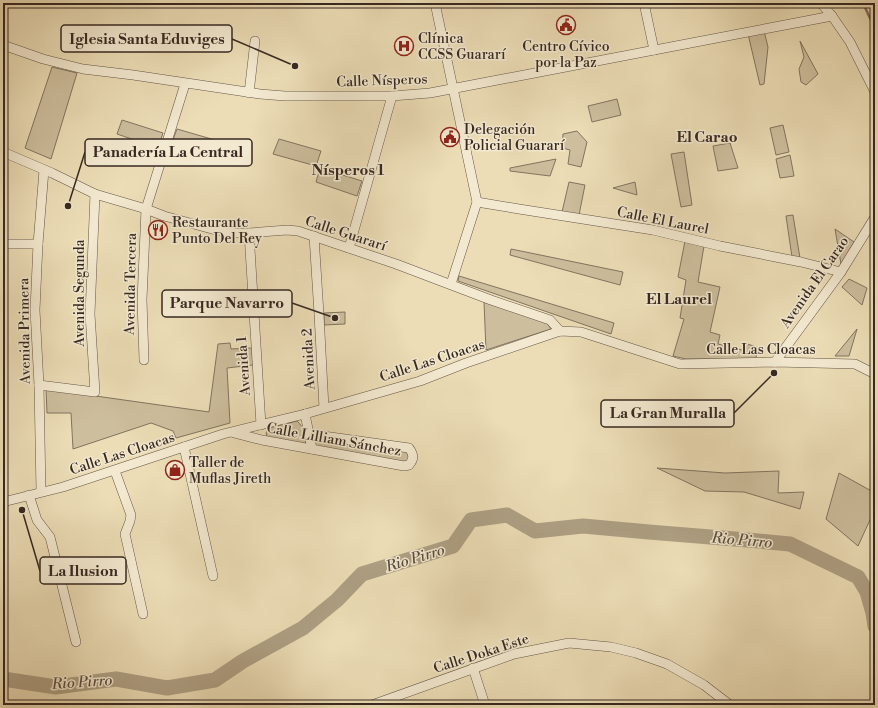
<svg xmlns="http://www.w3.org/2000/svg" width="878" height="708" viewBox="0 0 878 708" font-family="'Libre Bodoni',serif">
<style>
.green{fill:#cdbe9d;stroke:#827460}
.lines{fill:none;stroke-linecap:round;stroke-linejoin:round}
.stream{stroke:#7e705d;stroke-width:2.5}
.river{stroke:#aea084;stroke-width:15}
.minor-casing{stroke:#645647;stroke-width:10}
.minor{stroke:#f3e9d0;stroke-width:9}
.labels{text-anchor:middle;stroke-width:3;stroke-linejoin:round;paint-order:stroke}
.poi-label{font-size:14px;fill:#372922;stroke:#f3e9d0;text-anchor:start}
.street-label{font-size:14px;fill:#372922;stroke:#f3e9d0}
.neighbourhood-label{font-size:15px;font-weight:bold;fill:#372922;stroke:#f3e9d0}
.water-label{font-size:15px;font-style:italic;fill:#5b4d3f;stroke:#f3e9d0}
.leader{fill:none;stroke:#372922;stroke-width:1.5}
.callout-dot{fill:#372922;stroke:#f3e9d0;stroke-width:1.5}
.callout{fill:#f3e9d0;stroke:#372922;stroke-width:1.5}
.callout-label{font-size:15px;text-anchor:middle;font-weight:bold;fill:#372922}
</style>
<rect width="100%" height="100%" fill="#ecddb6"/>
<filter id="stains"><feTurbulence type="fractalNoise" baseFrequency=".005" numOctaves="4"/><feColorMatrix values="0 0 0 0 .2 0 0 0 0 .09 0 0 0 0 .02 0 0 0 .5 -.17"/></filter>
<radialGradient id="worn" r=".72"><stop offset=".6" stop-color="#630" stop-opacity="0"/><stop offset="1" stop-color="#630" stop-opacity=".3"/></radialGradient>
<g class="green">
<path d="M764 31 768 47 764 84 760 85 748 34Z"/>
<path d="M800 41 818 74 806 85 801 82 799 69 804 57Z"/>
<path d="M52 67 77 73 51 159 25 148Z"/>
<path d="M617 99 621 115 592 122 588 106Z"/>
<path d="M122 120 163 133 158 148 117 134Z"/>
<path d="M783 125 789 152 776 155 770 128Z"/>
<path d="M177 129 215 140 211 153 172 142Z"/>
<path d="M577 131 587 142 581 167 568 164 570 150 562 148 563 134Z"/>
<path d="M279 139 321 151 316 166 273 154Z"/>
<path d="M730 143 738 168 718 171 713 146Z"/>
<path d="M684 152 692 205 681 207 671 154Z"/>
<path d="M790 155 794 176 780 178 776 159Z"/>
<path d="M556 159 550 176 510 171V168Z"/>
<path d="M320 168 362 181 357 196 316 182Z"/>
<path d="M569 182 585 185 579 215 562 212Z"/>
<path d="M635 182 637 195 613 188Z"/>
<path d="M793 215 800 258 792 257 786 216Z"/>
<path d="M835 229 854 242 841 264Z"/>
<path d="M685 241 704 246 698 282 720 287 710 332 720 335 718 344 742 350 744 343 757 347 756 359H686L673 356 684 319 680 318 686 280 678 277Z"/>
<path d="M511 249 623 272 620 285 510 255Z"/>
<path d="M459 276 614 323 611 334 458 281Z"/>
<path d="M849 279 867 288 862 305 842 287Z"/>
<path d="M484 302 547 323 551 329 486 350Z"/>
<path d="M345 312V324L324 325V313Z"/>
<path d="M857 329 849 356H835Z"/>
<path d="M230 343 231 349 252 348 253 365 227 368 230 423 176 438 173 431 151 423 73 449 71 413H47L46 389 209 412 218 344Z"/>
<path d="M297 421C304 427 305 435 306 444L269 439 267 436 266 433 269 428Z"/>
<path d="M315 436 407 451 410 459 404 462 314 446Z"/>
<path d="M657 468 725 473 779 471 778 493 804 492 800 509 744 492 705 491Z"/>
<path d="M839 473 875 493V509L858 546 826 519Z"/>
</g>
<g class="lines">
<path class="stream" d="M863 3 875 29"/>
<path class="river" d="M3 679 56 687 116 679 167 688 215 680 243 661 303 628 337 600 362 574 453 546 471 520 507 515 535 531 583 526 649 532 747 540 790 544 858 577 867 592 873 613 875 626"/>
<g class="minor-casing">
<g id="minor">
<path d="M435 3 477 202 451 284"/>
<path d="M644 3 654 50"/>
<path d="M821 3 832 16 850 42 875 92"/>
<path d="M3 45 43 59 83 69 133 75 260 94 285 96H392L430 93 832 16"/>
<path d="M249 93 255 41"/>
<path d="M3 152 52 173 95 194 146 209 164 216 212 229 235 233H249L287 230 298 231 396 264 491 300 550 320 560 331"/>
<path d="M477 202 519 209 653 230 720 246 801 262 841 272"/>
<path d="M249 233 261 425"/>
<path d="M314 236 319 314 324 408"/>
<path d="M3 244H38"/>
<path d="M349 248 392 96"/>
<path d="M144 360 142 300 146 209 185 84"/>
<path d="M775 362 841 272 875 217"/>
<path d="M39 385 95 392 90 314 95 194"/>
<path d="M305 414 312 449"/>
<path d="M234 433 262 440 404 466 409 465C414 459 414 455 409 448L309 434"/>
<path d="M184 447 213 576"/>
<path d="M115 471 131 515 130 521 125 534 143 614"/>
<path d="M41 492 39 385 35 310 38 244 44 170"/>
<path d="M29 495 37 520 50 537 76 642"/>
<path d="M3 502 63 487 223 434 305 414 420 381 466 363 560 331 581 332 680 364 775 362 855 364 875 374"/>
<path d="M473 668 485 705"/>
<path d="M372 705 514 654 569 643 611 647 636 653 667 664 704 685 730 705"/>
</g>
</g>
<use href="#minor" class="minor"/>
</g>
<defs>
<g id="civic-ring" transform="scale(1)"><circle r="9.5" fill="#f3e9d0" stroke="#8f2418" stroke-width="1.5"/><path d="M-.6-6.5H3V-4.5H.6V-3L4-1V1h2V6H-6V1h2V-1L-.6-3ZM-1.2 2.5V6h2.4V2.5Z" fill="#8f2418"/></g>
<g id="hospital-ring" transform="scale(1)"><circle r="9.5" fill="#f3e9d0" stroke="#8f2418" stroke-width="1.5"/><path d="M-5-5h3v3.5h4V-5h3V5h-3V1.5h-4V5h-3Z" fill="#8f2418"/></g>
<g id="restaurant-ring" transform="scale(1)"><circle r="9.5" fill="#f3e9d0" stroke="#8f2418" stroke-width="1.5"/><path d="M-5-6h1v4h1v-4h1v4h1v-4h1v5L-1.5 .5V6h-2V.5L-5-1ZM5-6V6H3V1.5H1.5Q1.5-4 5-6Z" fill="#8f2418"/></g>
<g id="shop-ring" transform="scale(1)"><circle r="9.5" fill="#f3e9d0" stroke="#8f2418" stroke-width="1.5"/><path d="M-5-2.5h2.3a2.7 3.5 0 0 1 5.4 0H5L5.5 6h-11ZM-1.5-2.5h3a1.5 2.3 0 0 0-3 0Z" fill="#8f2418"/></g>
</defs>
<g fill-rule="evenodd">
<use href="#civic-ring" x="566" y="25"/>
<use href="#hospital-ring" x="404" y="46"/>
<use href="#civic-ring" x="450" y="137"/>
<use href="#restaurant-ring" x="158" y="230"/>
<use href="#shop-ring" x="175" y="470"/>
</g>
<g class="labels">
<g class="poi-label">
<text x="418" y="43">Clínica<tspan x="418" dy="16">CCSS Guararí</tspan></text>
<text x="566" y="51" text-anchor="middle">Centro Cívico<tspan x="566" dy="16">por la Paz</tspan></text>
<text x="464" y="134">Delegación<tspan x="464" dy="16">Policial Guararí</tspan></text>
<text x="172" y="227">Restaurante<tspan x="172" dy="16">Punto Del Rey</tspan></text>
<text x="189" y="467">Taller de<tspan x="189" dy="16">Muflas Jireth</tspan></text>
</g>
<g class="street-label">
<text transform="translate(382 80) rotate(-2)" y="5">Calle Nísperos</text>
<text transform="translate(663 220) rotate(11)" y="5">Calle El Laurel</text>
<text transform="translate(346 233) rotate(18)" y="5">Calle Guararí</text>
<text transform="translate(814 282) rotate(-55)" y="5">Avenida El Carao</text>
<text transform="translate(130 284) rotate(-89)" y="5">Avenida Tercera</text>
<text transform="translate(79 293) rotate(-90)" y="5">Avenida Segunda</text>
<text transform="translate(24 331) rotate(-91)" y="5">Avenida Primera</text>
<text x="761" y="354">Calle Las Cloacas</text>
<text transform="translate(308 359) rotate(-93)" y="5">Avenida 2</text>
<text transform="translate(432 360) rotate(-18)" y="5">Calle Las Cloacas</text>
<text transform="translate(243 366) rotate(-94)" y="5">Avenida 1</text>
<text transform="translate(334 439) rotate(10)" y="5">Calle Lilliam Sánchez</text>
<text transform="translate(122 453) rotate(-18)" y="5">Calle Las Cloacas</text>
<text transform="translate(481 653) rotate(-18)" y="5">Calle Doka Este</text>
</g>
<g class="neighbourhood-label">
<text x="707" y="142">El Carao</text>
<text x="348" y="175">Nísperos 1</text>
<text x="679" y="304">El Laurel</text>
</g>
<g class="water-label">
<text transform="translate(742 540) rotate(5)" y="5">Rio Pirro</text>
<text transform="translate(415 558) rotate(-17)" y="5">Rio Pirro</text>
<text transform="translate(82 682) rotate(-4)" y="5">Rio Pirro</text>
</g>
</g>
<path class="leader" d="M295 66L232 39M68 206L85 152M335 318L292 303M774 373L734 413M22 510L40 571"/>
<g class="callout-dot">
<circle cx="295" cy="66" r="4"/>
<circle cx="68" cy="206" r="4"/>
<circle cx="335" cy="318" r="4"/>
<circle cx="774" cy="373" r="4"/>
<circle cx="22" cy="510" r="4"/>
</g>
<g class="callout">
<rect x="61" y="25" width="171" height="27" rx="4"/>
<rect x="85" y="139" width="167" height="27" rx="4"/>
<rect x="162" y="290" width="130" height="27" rx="4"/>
<rect x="601" y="400" width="133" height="27" rx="4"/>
<rect x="40" y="557" width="86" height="27" rx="4"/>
</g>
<g class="callout-label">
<text x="147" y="44">Iglesia Santa Eduviges</text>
<text x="168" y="157">Panadería La Central</text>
<text x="227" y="308">Parque Navarro</text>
<text x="668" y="418">La Gran Muralla</text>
<text x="83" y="576">La Ilusion</text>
</g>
<rect width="878" height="708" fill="none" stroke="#ecddb6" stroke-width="16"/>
<rect x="4" y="4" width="870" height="700" fill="none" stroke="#372922" stroke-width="2"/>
<rect x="8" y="8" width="862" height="692" fill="none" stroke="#372922"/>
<rect width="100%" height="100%" filter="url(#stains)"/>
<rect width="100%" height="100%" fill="url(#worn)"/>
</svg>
